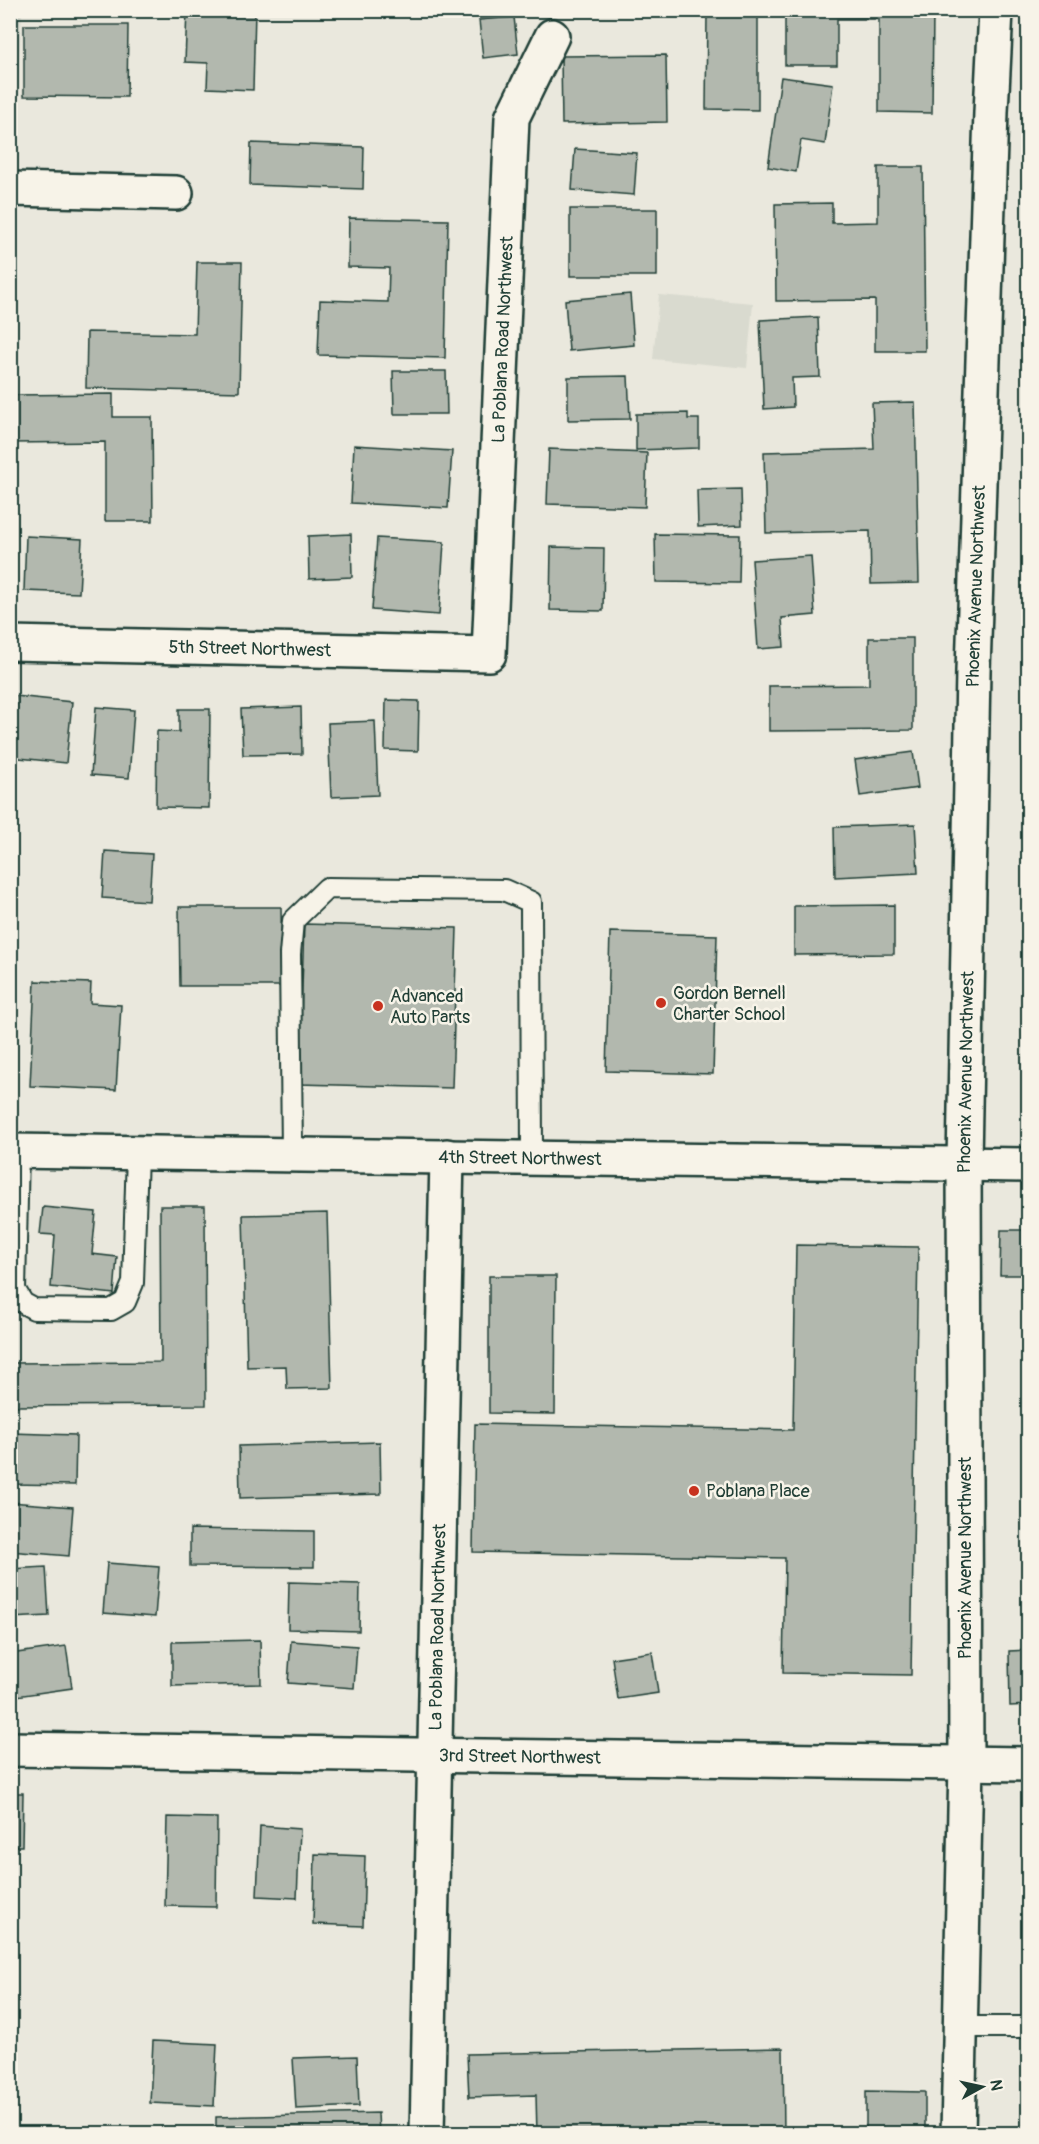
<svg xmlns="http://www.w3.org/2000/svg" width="1039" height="2144" viewBox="0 0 1039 2144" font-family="Pangolin,sans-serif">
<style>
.built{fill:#d9dacf}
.building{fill:#b2b8ae;stroke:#1f3d34;stroke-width:1.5}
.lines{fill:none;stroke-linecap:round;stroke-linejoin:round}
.lane-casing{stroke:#1f3d34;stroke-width:24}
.street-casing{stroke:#1f3d34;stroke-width:38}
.secondary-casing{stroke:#1f3d34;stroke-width:38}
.lane{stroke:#f7f3e8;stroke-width:20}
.street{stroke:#f7f3e8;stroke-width:33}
.secondary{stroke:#f7f3e8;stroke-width:33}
.poi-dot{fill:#c8321e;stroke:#f7f3e8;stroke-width:2}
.labels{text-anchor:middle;stroke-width:5;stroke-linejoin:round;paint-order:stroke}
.street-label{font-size:18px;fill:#1f3d34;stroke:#f7f3e8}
.poi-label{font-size:18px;fill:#1f3d34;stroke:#f7f3e8;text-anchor:start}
</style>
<rect width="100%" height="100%" fill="#eae8dd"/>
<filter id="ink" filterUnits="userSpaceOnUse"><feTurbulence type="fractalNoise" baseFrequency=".0167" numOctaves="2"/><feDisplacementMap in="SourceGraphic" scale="12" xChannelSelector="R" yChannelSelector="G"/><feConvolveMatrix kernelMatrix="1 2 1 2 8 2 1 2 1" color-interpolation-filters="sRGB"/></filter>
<g filter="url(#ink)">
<g class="built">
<path d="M10 11H22L14 150H10Z"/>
<path d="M659 295 753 303 747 368 653 359Z"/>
</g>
<g class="building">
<path d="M187 10H255L253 90 207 88 208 63 185 62Z"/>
<path d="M785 10H933L932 113 879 112V19H837V65H785Z"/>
<path d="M707 13H758V110L706 109Z"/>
<path d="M514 17 518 54 483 58 479 20Z"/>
<path d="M24 25H128L127 97 24 96Z"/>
<path d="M666 55 667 122 562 124 561 56Z"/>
<path d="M781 77 833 84 825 144 801 140 796 172 768 167Z"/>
<path d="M251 143 364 147 363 189 250 185Z"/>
<path d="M575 149 637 153 634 195 572 190Z"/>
<path d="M878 167H923L925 351H875V300L776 301 775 204 832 203V223L878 222Z"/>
<rect x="570" y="209" width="87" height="67"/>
<path d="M349 218 448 220 445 358 318 355 320 300 388 302 389 268 348 267Z"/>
<path d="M197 262H242L239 392 86 388 87 332 195 334Z"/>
<path d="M630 294 634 345 569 351 565 300Z"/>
<path d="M818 317 820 377 792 378 793 407 764 409 760 320Z"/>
<path d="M393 371H446L447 414H394Z"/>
<path d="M628 376 630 419 568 420V377Z"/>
<path d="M113 394V417H152L153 521H105V442L10 443V395Z"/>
<path d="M915 402 919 583 871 584 870 531 766 533 764 452 874 449 872 403Z"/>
<path d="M688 413V419H699V448L636 450V414Z"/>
<path d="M354 445 452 451 448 508 351 503Z"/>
<path d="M549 449 647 453 645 507 547 504Z"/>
<path d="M741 489 742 525 698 527 697 490Z"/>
<path d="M351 534 352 577 309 579 308 536Z"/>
<path d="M655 534 740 535 739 583 656 582Z"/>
<path d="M26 536 82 539 79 593 24 591Z"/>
<path d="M377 538 444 542 439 615 372 610Z"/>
<path d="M551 547 604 548 603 611 550 610Z"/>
<path d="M811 556 815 615 782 618 784 647 758 649 752 560Z"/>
<path d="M869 638H913V730L769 731V686L869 685Z"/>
<path d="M15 696 72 702 66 763 10 757V734Z"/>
<path d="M386 700 419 701 418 751 385 750Z"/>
<path d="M96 707 134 710 129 778 91 775Z"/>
<path d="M301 707 302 754 243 755 241 709Z"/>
<path d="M179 709H210L209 808 156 807 157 731 179 732Z"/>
<path d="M375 721 378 795 331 797 328 723Z"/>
<path d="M913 752 918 788 860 796 855 760Z"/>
<path d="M915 824 918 873 835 877 834 827Z"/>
<path d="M105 851 152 854 149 901 102 898Z"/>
<path d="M894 905V954L794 955V906Z"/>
<path d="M179 907H281L282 986H180Z"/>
<path d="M304 924 457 928 452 1088 299 1084Z"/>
<path d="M610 932 717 935 713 1074 606 1071Z"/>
<path d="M35 981 91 983 90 1003 121 1005 116 1090 30 1086Z"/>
<path d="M160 1206H205L206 1405 10 1406V1363L161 1362Z"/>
<path d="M43 1207 96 1212 92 1254 117 1257 114 1294 51 1287 55 1235 40 1234Z"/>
<path d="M327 1213 332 1388 287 1389 286 1366 247 1367 243 1215Z"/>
<path d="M1001 1230H1028V1334H1023V1275H1000Z"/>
<path d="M796 1245 918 1247 911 1675 783 1673 785 1558 473 1552 475 1424 793 1430Z"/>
<path d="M489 1276H556L555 1414 489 1413Z"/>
<path d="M10 1433 76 1435 75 1485 10 1484Z"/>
<path d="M380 1442 381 1494 240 1498 239 1446Z"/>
<path d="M10 1502 73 1507 69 1556 10 1551Z"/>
<path d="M190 1529 314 1531V1567L190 1566Z"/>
<path d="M107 1563 159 1567 155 1617 103 1613Z"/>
<path d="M46 1567 49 1616 10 1618V1569Z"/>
<path d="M1024 1581H1028V1638H1026Z"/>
<path d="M289 1582 360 1584 359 1631 288 1629Z"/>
<path d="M260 1640 261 1684 172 1686V1642Z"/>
<path d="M291 1641 357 1646 354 1688 288 1683Z"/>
<path d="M66 1646 72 1688 10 1697V1654Z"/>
<path d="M1028 1650V1705L1010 1706 1009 1651Z"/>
<path d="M652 1652 658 1693 618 1699 612 1658Z"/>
<path d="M10 1793H23L22 1846H10Z"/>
<path d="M167 1817 217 1818 216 1907 165 1906Z"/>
<path d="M260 1826 300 1829 297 1898 257 1896Z"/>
<path d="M315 1854 365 1856 363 1926 313 1924Z"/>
<path d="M153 2041 217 2044 214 2106 150 2103Z"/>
<path d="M783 2048 784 2134H537L536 2095 469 2097 467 2054Z"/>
<path d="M357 2056 359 2106 296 2109 293 2058Z"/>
<path d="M866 2091 925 2092V2134H866Z"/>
<path d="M378 2113 379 2134H216V2117Z"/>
</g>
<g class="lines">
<g class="lane-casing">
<g id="lane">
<path d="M18 1151 15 1290 23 1303 34 1309 111 1310 125 1302 133 1283 137 1153"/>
<path d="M292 1154 290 954 293 921 327 888 504 890 531 902 532 1157"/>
<path d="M960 2027H1028"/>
</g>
</g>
<g class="street-casing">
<g id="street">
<path d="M10 189 176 193"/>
<path id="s1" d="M10 643 489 654 512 118 552 36"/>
<path id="s2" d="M10 1749 1028 1764"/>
<path id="s3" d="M427 2134 447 1156"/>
<path id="s4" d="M958 2134 966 1763 964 1163 973 671 991 112 996 10"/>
</g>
</g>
<g class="secondary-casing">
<g id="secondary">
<path id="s5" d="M10 1151 1028 1165"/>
</g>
</g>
<use href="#lane" class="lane"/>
<use href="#street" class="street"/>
<use href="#secondary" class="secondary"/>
</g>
</g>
<g class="poi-dot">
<circle cx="661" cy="1003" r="6"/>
<circle cx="378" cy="1006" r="6"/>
<circle cx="694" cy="1491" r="6"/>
</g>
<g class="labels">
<g class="street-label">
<text dy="6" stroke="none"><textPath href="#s1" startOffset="794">La Poblana Road Northwest</textPath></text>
<text dy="6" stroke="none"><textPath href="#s4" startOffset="1548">Phoenix Avenue Northwest</textPath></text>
<text dy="6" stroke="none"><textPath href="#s1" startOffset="240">5th Street Northwest</textPath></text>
<text dy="6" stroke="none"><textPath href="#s4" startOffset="1062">Phoenix Avenue Northwest</textPath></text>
<text dy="6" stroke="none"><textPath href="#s5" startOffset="510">4th Street Northwest</textPath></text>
<text transform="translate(965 1558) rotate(-90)" y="6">Phoenix Avenue Northwest</text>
<text dy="6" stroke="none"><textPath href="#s3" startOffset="507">La Poblana Road Northwest</textPath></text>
<text dy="6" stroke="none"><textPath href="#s2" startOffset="510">3rd Street Northwest</textPath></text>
</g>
<g class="poi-label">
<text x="673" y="999">Gordon Bernell<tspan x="673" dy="21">Charter School</tspan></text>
<text x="390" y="1002">Advanced<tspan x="390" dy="21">Auto Parts</tspan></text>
<text x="706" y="1497">Poblana Place</text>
</g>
</g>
<rect width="1039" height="2144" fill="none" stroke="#f7f3e8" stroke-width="36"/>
<rect x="18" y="18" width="1003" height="2108" fill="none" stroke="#1f3d34" stroke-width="2" filter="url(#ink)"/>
<g transform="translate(982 2087) rotate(82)" stroke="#f7f3e8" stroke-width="4.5" paint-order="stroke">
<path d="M0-4.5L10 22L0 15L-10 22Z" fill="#1f3d34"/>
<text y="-9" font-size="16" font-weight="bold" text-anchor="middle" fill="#1f3d34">N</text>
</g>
</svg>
